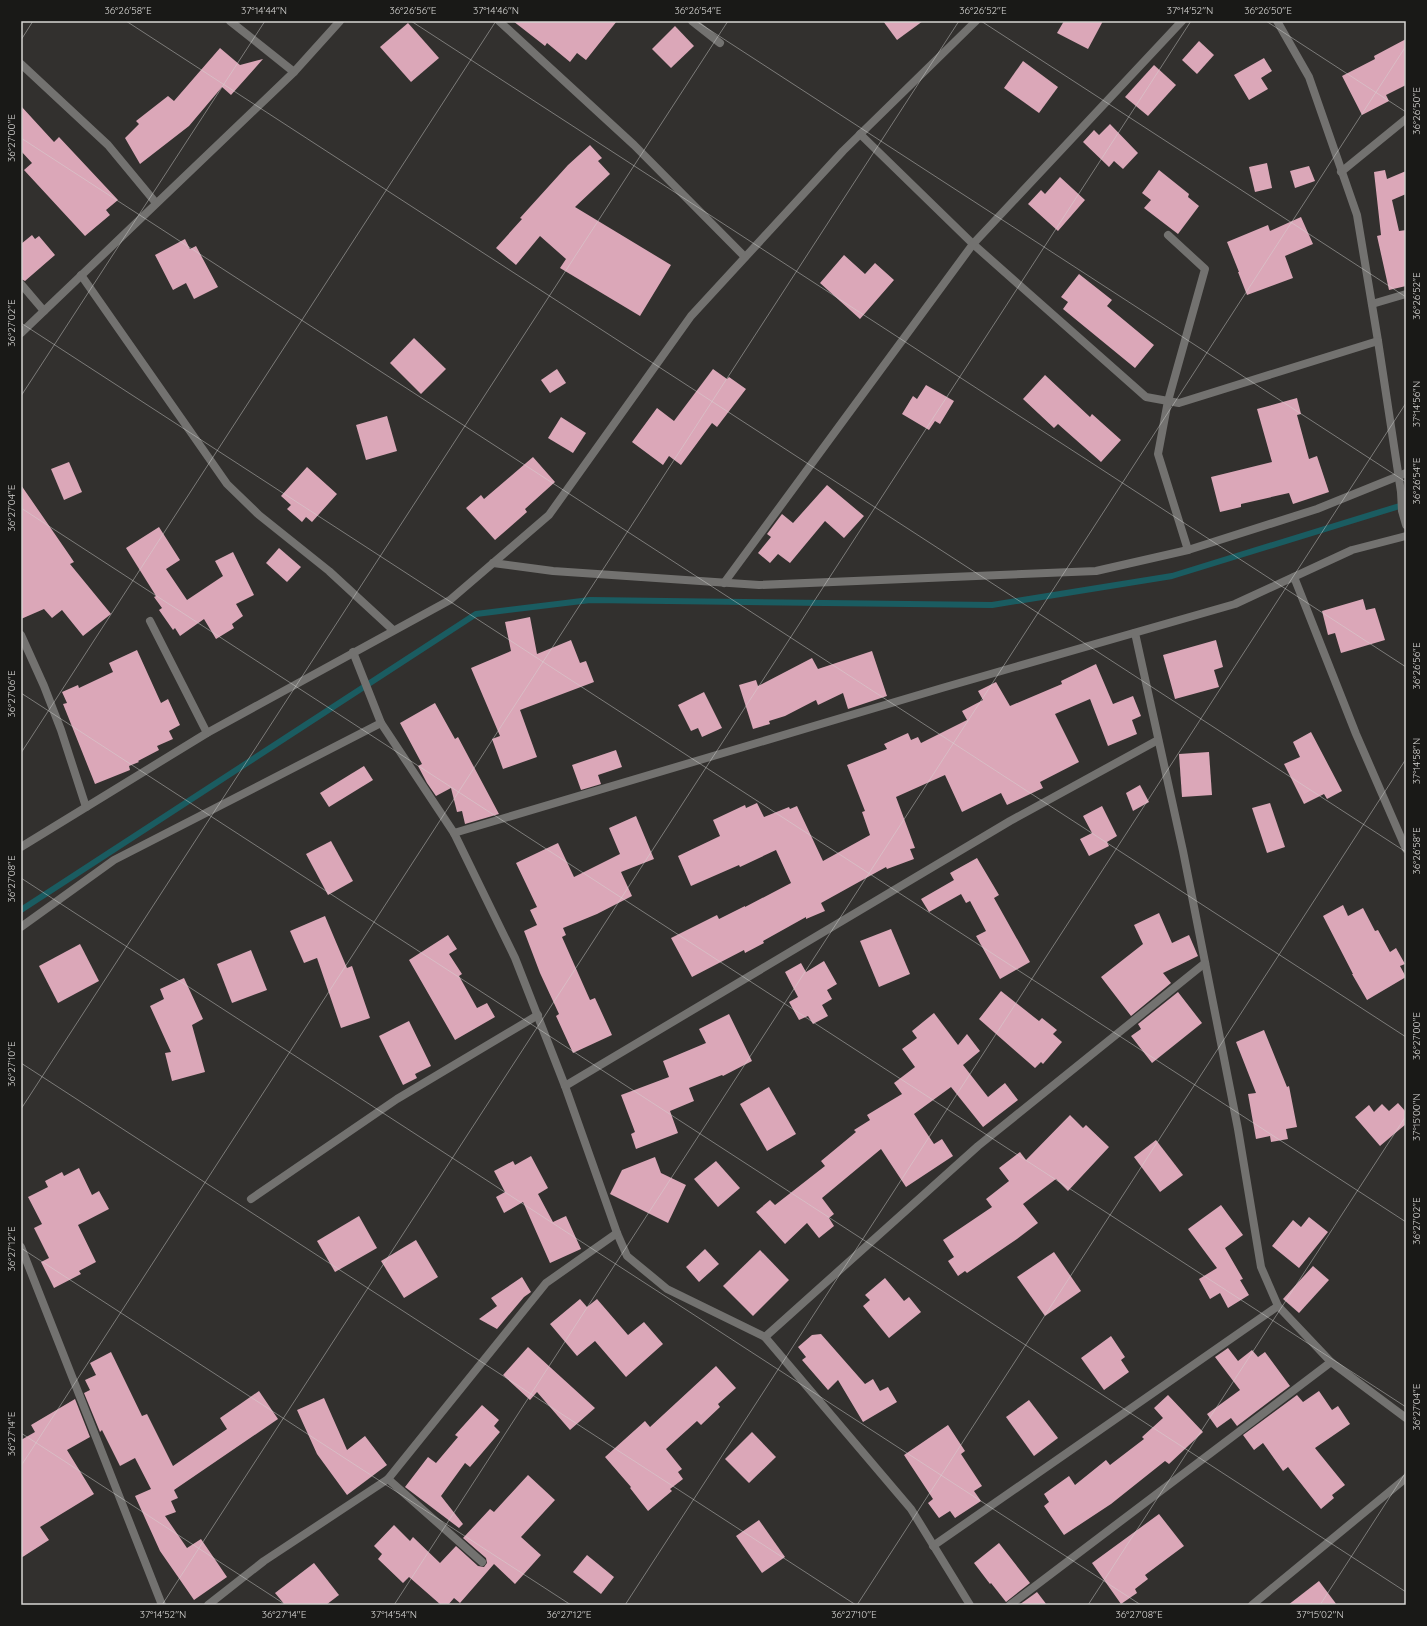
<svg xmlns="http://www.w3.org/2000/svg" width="1427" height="1626" viewBox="0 0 1427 1626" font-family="Quicksand,sans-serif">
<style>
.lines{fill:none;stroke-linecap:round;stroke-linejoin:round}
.stream{stroke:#1a5c61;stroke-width:6}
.building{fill:#dba7b8}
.street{stroke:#737270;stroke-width:8}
.ticks{fill:none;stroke:#d7d6d4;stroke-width:1;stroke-opacity:0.45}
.neatline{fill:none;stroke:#d7d6d4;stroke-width:1.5}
.ticks-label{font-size:10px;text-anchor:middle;fill:#d7d6d4}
</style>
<rect width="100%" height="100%" fill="#32302e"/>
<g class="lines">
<path class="stream" d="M21 910 476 614 590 600 992 605 1172 576 1406 504"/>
</g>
<g class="building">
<path d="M513 21H617L586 60 577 53 570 62 547 43 545 46Z"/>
<path d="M883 21H923L897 40Z"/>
<path d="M1064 21H1103L1088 49 1057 33Z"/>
<path d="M408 23 439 58 411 82 380 47Z"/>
<path d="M675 26 694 46 671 68 652 49Z"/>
<path d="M1406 39V85L1386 95 1389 101 1362 115 1342 76 1375 59 1374 56Z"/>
<path d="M1199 41 1214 55 1197 74 1182 60Z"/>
<path d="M220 48 240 65 263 59 231 95 222 87 189 126 140 164 125 138 139 124 136 121 168 96 174 101Z"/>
<path d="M1264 58 1272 71 1261 78 1268 89 1249 100 1234 75Z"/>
<path d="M1023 61 1058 87 1039 113 1004 88Z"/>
<path d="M1154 65 1176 85 1148 116 1125 97Z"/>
<path d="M21 106 54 142 59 137 118 200 106 210 110 215 85 236 24 170 32 163 21 151Z"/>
<path d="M1110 124 1138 153 1123 169 1114 161 1109 167 1083 142 1094 130 1099 135Z"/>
<path d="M590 145 602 158 598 161 610 174 575 207 671 265 640 316 560 268 566 259 540 236 516 265 496 248 522 219 520 218 568 165Z"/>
<path d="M1267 163 1272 188 1255 192 1249 167Z"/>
<path d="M1309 166 1315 181 1295 188 1290 171Z"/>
<path d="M1159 170 1189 194 1188 197 1199 206 1178 234 1144 208 1151 200 1142 193Z"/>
<path d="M1385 170 1387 179 1406 171V194L1392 200 1399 231 1406 230V286L1389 290 1377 236 1381 235 1374 172Z"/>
<path d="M1060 177 1085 200 1058 231 1028 204 1041 190 1045 194Z"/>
<path d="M1301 217 1313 244 1285 256 1293 278 1247 295 1238 272H1239L1227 242 1268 225 1270 231Z"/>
<path d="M32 235 35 239 39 236 55 255 25 281 21 279V244Z"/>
<path d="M185 239 190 249 196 246 218 287 194 299 186 283 173 290 155 255Z"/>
<path d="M844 255 865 274 875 263 894 280 860 319 820 283Z"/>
<path d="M1079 274 1112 300 1107 306 1154 345 1135 368 1063 309 1068 302 1061 297Z"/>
<path d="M414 338 446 369 421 394 390 363Z"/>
<path d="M557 369 566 383 550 393 541 380Z"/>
<path d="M713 369 727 379 729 377 746 389 717 427 712 423 681 465 669 456 663 465 632 442 657 408 674 421Z"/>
<path d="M1045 375 1090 417 1092 414 1121 440 1101 462 1058 424 1054 428 1023 399Z"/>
<path d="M926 385 954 401 940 424 935 421 929 430 902 414 913 396 917 399Z"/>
<path d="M1297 398 1301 414 1297 415 1309 459 1317 456 1329 492 1293 504 1289 493 1241 504V507L1220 512 1211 477 1272 462 1257 409Z"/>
<path d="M387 416 397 451 366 460 356 425Z"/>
<path d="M561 417 586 433 573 453 548 438Z"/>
<path d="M533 457 555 482 525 509 527 512 495 540 466 508 481 495 484 499Z"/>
<path d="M69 462 82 492 64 500 51 469Z"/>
<path d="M307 467 337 494 312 522 306 517 302 522 287 509 291 505 281 496Z"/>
<path d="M21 485 70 556 74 562 70 564 111 614 83 636 62 610 52 618 44 609 21 619Z"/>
<path d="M827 485 864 516 844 538 825 521 790 563 778 554 770 563 758 553 771 537 767 534 782 514 793 523Z"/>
<path d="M159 527 180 560 166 569 187 600 223 576 215 561 233 552 254 595 236 604 243 616 232 624 234 628 216 639 204 619 180 636 175 628 173 630 159 610 162 608 154 597 156 596 126 548Z"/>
<path d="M279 548 301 567 287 582 266 563Z"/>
<path d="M1363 599 1366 610 1375 608 1385 640 1341 653 1335 633 1328 635 1322 611Z"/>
<path d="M530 617 537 654 571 640 580 663 586 661 594 682 520 710 537 757 503 769 492 739 500 736 471 668 511 651 505 622Z"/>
<path d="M1216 640 1223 667 1214 670 1219 687 1175 699 1163 655Z"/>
<path d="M137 650 161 703 168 699 180 725 169 731 173 739 157 746 159 750 138 761 139 762 129 766 130 770 95 784 63 704 67 703 62 692 78 685 79 688 113 672 109 663Z"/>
<path d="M872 651 887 696 848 709 843 693 818 705 816 700 785 716 769 721 770 724 753 729 739 685 756 680 758 686 812 658 818 669Z"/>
<path d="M1096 664 1113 704 1133 696 1141 716 1132 720 1137 734 1108 746 1090 699 1055 714 1079 762 1040 782 1043 788 1007 805 1001 793 962 812 945 775 896 797 915 848 910 849 914 859 887 869 886 867 821 903 825 911 806 919V917L763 941 764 943 745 953 744 950 692 977 671 938 717 915 719 919 745 906V907L791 883 776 850 740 867 739 865 691 886 678 856 720 836 713 820 745 805 746 808 757 803 764 817 789 807 790 809 797 806 823 861 870 835 862 812 865 811 847 765 887 749 884 744 908 733 911 740 918 737 921 743 967 720 962 711 983 700 978 691 996 682 1010 706 1062 684 1061 681Z"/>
<path d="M704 692 722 728 702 737 698 728 691 731 678 705Z"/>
<path d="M435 703 455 739 458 737 499 814 465 824 462 811 457 812 451 788 436 796 427 783 418 766 422 764 400 723Z"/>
<path d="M1311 732 1342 791 1327 799 1324 794 1304 804 1284 764 1300 757 1293 742Z"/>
<path d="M616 750 622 767 598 775 601 784 581 790 572 765Z"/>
<path d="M1209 752 1212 795 1182 797 1179 754Z"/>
<path d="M364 766 373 780 329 807 320 793Z"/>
<path d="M1140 785 1149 802 1133 811 1126 793Z"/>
<path d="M1270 803 1285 847 1267 853 1252 808Z"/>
<path d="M1102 806 1117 836 1107 842 1109 846 1089 856 1080 839 1092 833 1083 816Z"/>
<path d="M636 816 654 859 621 872 632 896 597 914 563 928 566 935 562 937 590 1000 595 998 612 1035 573 1053 556 1016 559 1014 540 973 524 931 537 925 530 910 537 907 516 863 558 843 574 877 620 854 609 828Z"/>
<path d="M331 841 353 881 328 895 306 854Z"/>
<path d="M977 858 999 895 994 898 1030 962 1000 979 976 936 986 931 970 901 966 903 961 894 929 912 921 899 954 880 950 873Z"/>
<path d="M1343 905 1348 916 1363 908 1375 931 1378 930 1390 952 1396 948 1405 964 1400 966 1406 977 1367 1000 1352 974H1353L1323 916Z"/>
<path d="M1159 913 1172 943 1189 935 1198 956 1163 973 1171 983 1131 1016 1101 977 1143 944 1134 925Z"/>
<path d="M325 916 347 968 352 966 370 1018 341 1028 317 958 304 963 290 931Z"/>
<path d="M891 929 910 974 879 987 860 941Z"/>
<path d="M448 935 457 949 449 954 462 974 459 976 477 1008 487 1003 495 1017 455 1040 409 960Z"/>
<path d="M80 944 99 981 58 1003 39 966Z"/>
<path d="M251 950 267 990 232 1003 217 964Z"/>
<path d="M824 961 837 984 827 990 832 999 822 1005 828 1016 813 1024 808 1016 799 1020 789 1002 798 997 785 972 801 963 806 972Z"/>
<path d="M184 978 203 1019 192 1025 205 1072 172 1081 165 1053 171 1052 150 1006 164 999 160 989Z"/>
<path d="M1001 991 1039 1021 1042 1018 1057 1030 1053 1034 1062 1042 1043 1064 1041 1062 1035 1068 979 1019Z"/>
<path d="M1178 992 1202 1023 1152 1063 1131 1036 1141 1029 1138 1024Z"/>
<path d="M934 1013 958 1045 967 1034 980 1051 963 1065 988 1097 1005 1083 1018 1100 983 1127 951 1087 914 1114 934 1144 942 1139 953 1156 906 1187 881 1149 822 1198 834 1214 829 1218 834 1226 819 1238 807 1223 785 1244 756 1212 770 1200 775 1205 825 1166 821 1161 856 1132 854 1130 870 1120 867 1115 902 1094 894 1083 915 1067 902 1049 917 1038 912 1031Z"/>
<path d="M729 1014 752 1061 723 1076 722 1075 689 1088 694 1101 670 1111 678 1133 636 1149 631 1134 635 1132 621 1095 669 1077 663 1061 706 1043 699 1029Z"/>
<path d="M409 1021 431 1066 415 1074 417 1078 403 1085 379 1036Z"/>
<path d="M1264 1030 1287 1087 1289 1086 1297 1127 1286 1129 1288 1139 1271 1142 1270 1136 1256 1139 1248 1094 1256 1093 1236 1042Z"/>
<path d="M769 1087 796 1134 767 1151 740 1104Z"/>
<path d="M1398 1103 1406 1112V1124L1380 1146 1355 1117 1369 1105 1374 1112 1382 1104 1389 1111Z"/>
<path d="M1070 1115 1083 1128 1086 1125 1109 1147 1068 1191 1056 1179 1023 1204 1038 1223 1017 1239 967 1273 965 1271 958 1276 948 1261 954 1257 943 1240 992 1207 986 1199 1009 1181 999 1168 1020 1152 1026 1160Z"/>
<path d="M1156 1140 1183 1175 1160 1192 1134 1157Z"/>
<path d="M531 1156 548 1188 538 1194 553 1222 566 1216 581 1249 550 1263 523 1202 504 1213 496 1197 505 1192 494 1171 513 1161 515 1165Z"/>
<path d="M655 1157 661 1173 686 1185 668 1223 610 1194 622 1170Z"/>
<path d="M716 1161 740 1188 718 1207 694 1179Z"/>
<path d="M79 1168 92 1195 99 1191 109 1209 78 1225 96 1262 79 1271 81 1274 54 1288 41 1262 49 1258 34 1228 42 1224 28 1197 48 1187 45 1181 62 1172 64 1176Z"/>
<path d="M1221 1205 1243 1235 1225 1248 1243 1279 1240 1280 1249 1295 1228 1308 1220 1293 1210 1299 1199 1279 1217 1268 1188 1229Z"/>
<path d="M359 1216 377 1248 335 1272 317 1241Z"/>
<path d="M1309 1217 1328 1232 1299 1268 1272 1246 1293 1220 1301 1227Z"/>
<path d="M416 1240 438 1277 404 1298 381 1261Z"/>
<path d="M705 1249 719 1264 699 1282 686 1267Z"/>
<path d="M760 1250 789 1280 753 1316 723 1286Z"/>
<path d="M1054 1252 1081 1291 1045 1316 1017 1277Z"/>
<path d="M1313 1266 1329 1280 1299 1313 1283 1299Z"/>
<path d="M522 1277 531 1292 524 1297 497 1329 479 1319 497 1306 491 1298Z"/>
<path d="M885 1278 904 1301 909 1297 921 1312 889 1338 863 1306 870 1300 865 1295Z"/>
<path d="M580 1299 587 1307 597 1299 628 1335 644 1322 663 1344 626 1377 595 1341 577 1356 550 1324Z"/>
<path d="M821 1334 865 1384 873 1379 880 1391 888 1387 897 1402 863 1422 838 1380 828 1390 802 1360 806 1357 798 1347 812 1335Z"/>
<path d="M1111 1336 1125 1357 1121 1360 1129 1372 1104 1390 1081 1358Z"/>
<path d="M528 1347 595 1408 570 1430 537 1392 530 1400 503 1375Z"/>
<path d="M1228 1348 1238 1361 1252 1350 1258 1357 1265 1352 1290 1386 1237 1426 1231 1418 1217 1428 1207 1414 1240 1390 1215 1357Z"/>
<path d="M111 1352 142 1416 147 1414 173 1466 227 1429 220 1418 259 1391 278 1419 174 1490 178 1498 171 1501 176 1512 165 1516 187 1548 201 1539 227 1577 194 1600 160 1551 135 1496 151 1489 135 1458 120 1466 102 1430 100 1432 84 1393 90 1390 85 1380 96 1375 90 1363Z"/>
<path d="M716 1366 736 1388 718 1404 720 1407 701 1425 697 1421 666 1449 682 1469 678 1472 683 1479 670 1489 672 1491 648 1511 630 1488 631 1487 605 1457 645 1421 650 1427Z"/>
<path d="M1319 1391 1332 1410 1338 1406 1350 1424 1315 1448 1345 1485 1332 1495 1334 1498 1321 1509 1288 1467 1283 1471 1263 1443 1254 1450 1243 1435 1297 1395 1303 1402Z"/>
<path d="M1168 1395 1203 1432 1169 1464 1165 1461 1111 1504 1064 1535 1044 1506 1049 1502 1044 1494 1069 1476 1075 1485 1106 1460 1110 1465 1144 1439 1142 1437 1163 1418 1154 1408Z"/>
<path d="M324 1398 347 1450 365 1436 387 1465 347 1495 317 1454 297 1410Z"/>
<path d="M75 1399 90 1437 67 1450 94 1494 40 1527 49 1540 21 1558V1440L35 1432 31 1425Z"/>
<path d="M1029 1400 1058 1438 1034 1456 1006 1417Z"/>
<path d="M482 1405 499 1420 494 1426 500 1432 470 1467 465 1463 441 1496 463 1524 459 1528 405 1487 428 1457 436 1463 458 1437 455 1435Z"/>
<path d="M948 1425 965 1451 961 1454 982 1486 974 1491 981 1501 955 1518 950 1511 939 1518 928 1503 933 1499 904 1455Z"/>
<path d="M752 1432 776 1457 749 1483 725 1459Z"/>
<path d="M528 1475 555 1500 521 1537 541 1555 515 1584 494 1564 460 1603 454 1598 448 1605H441L409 1577 403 1583 378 1559 382 1554 374 1546 394 1525 410 1541 413 1537 440 1563 456 1546 478 1566 484 1567 487 1563 486 1558 463 1538 490 1509 494 1512Z"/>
<path d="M1159 1514 1184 1546 1145 1575 1148 1579 1135 1589 1137 1593 1121 1604 1092 1563Z"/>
<path d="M759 1520 785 1557 762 1573 736 1536Z"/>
<path d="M999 1543 1030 1583 1006 1602 991 1583 990 1584 974 1563Z"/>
<path d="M587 1555 614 1577 601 1594 573 1572Z"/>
<path d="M314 1563 339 1595 326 1605H285L275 1593Z"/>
<path d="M1319 1581 1337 1605H1288Z"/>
<path d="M1037 1592 1047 1605H1019Z"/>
</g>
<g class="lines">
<g class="street">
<path d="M230 21 294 72"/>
<path d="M499 21 634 145 745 257"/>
<path d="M692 21 720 43"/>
<path d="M1277 21 1309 77 1357 215 1378 341 1401 492 1402 511 1406 525"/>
<path d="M21 64 108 145 156 203"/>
<path d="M860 134 973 244 1146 397 1179 403 1378 341"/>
<path d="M1341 172 1406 119"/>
<path d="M1168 235 1205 269 1168 401 1158 454 1188 550"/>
<path d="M81 275 227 484 259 515 329 571 393 630"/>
<path d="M21 284 44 311"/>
<path d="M1372 304 1406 294"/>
<path d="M21 333 294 72 340 21"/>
<path d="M493 563 553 571 759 585 1096 571 1188 550 1317 509 1406 473"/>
<path d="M1294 577 1356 734 1406 849"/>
<path d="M724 583 973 244 1182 21"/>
<path d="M150 621 207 733"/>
<path d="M1135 633 1183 851 1238 1129 1261 1267 1278 1306 1331 1362 1406 1418"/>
<path d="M21 635 44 686 61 730 86 807"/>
<path d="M353 652 381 723 454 833 515 958 565 1086 617 1233 627 1256 667 1289 765 1337 911 1509 970 1605"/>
<path d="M454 833 942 688 1235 604 1352 550 1406 536"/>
<path d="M21 847 207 733 450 600 549 515 691 316 843 151 976 21"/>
<path d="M21 927 114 860 381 723"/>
<path d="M565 1086 1010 821 1158 740"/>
<path d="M251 1199 397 1099 538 1015"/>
<path d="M21 1247 162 1605"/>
<path d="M765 1337 978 1146 1205 963"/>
<path d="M388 1479 482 1562"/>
<path d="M933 1546 1278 1306"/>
<path d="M208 1605 264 1561 388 1479 546 1283 617 1233"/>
<path d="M1010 1605 1331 1362"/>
<path d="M1252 1605 1406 1478"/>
</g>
</g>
<path class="ticks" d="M126 21 1406 852M411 21 1406 667M696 21 1406 482M981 21 1406 297M1266 21 1406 112M21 40 33 21M21 138 1406 1037M21 323 1406 1222M21 396 265 21M21 508 1406 1407M21 693 1406 1592M21 753 496 21M21 878 1141 1605M21 1063 856 1605M21 1109 728 21M21 1248 571 1605M21 1433 286 1605M21 1466 959 21M162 1605 1191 21M394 1605 1406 46M625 1605 1406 403M857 1605 1406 759M1088 1605 1406 1116M1320 1605 1406 1472"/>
<rect width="1427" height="1626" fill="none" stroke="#191917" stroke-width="44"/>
<rect x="22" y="22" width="1383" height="1582" class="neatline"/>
<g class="ticks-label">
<text x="128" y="14">36°26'58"E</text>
<text x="264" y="14">37°14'44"N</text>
<text x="413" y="14">36°26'56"E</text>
<text x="496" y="14">37°14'46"N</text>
<text x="698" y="14">36°26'54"E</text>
<text x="983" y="14">36°26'52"E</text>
<text x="1190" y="14">37°14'52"N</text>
<text x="1268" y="14">36°26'50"E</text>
<text transform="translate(1416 111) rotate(-90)" y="4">36°26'50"E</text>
<text transform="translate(11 138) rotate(-90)" y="4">36°27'00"E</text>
<text transform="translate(1416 296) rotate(-90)" y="4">36°26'52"E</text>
<text transform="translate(11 323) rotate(-90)" y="4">36°27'02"E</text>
<text transform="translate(1416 404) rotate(-90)" y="4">37°14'56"N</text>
<text transform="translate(1416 481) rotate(-90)" y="4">36°26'54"E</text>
<text transform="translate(11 508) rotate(-90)" y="4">36°27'04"E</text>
<text transform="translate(1416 666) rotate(-90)" y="4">36°26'56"E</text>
<text transform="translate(11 694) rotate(-90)" y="4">36°27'06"E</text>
<text transform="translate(1416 761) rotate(-90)" y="4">37°14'58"N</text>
<text transform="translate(1416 851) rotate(-90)" y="4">36°26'58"E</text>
<text transform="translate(11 879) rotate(-90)" y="4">36°27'08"E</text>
<text transform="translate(1416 1036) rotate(-90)" y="4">36°27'00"E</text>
<text transform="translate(11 1064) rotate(-90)" y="4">36°27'10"E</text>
<text transform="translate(1416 1117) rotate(-90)" y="4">37°15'00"N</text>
<text transform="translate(1416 1221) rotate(-90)" y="4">36°27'02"E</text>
<text transform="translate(11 1249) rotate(-90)" y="4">36°27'12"E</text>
<text transform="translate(1416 1407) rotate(-90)" y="4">36°27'04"E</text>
<text transform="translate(11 1434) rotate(-90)" y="4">36°27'14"E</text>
<text x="163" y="1618">37°14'52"N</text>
<text x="284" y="1618">36°27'14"E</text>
<text x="394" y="1618">37°14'54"N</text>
<text x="569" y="1618">36°27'12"E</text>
<text x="854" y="1618">36°27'10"E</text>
<text x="1139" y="1618">36°27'08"E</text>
<text x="1320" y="1618">37°15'02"N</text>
</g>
</svg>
